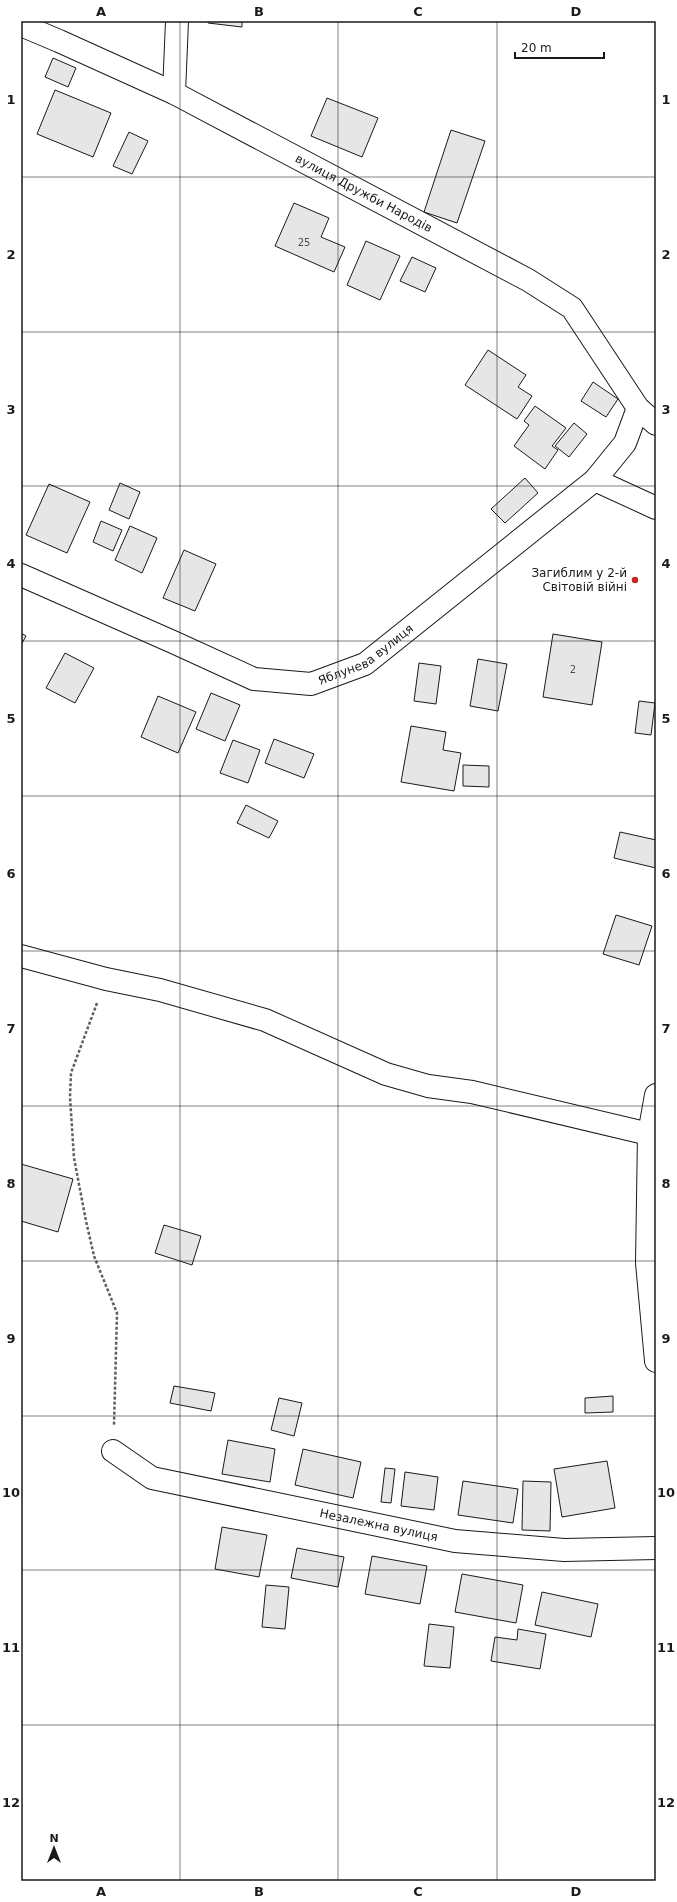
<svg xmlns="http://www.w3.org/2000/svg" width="677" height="1902" viewBox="0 0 677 1902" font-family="'DejaVu Sans',sans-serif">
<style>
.building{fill:#e6e6e6;stroke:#1a1a1a}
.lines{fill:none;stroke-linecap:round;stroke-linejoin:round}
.minor-casing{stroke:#1a1a1a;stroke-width:24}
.path{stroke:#5f5f5f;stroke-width:2.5;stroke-dasharray:3 2;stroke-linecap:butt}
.minor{stroke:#fff;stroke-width:22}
.grid{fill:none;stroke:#1a1a1a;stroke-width:1;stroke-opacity:0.55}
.poi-dot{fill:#c62828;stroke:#fff;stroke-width:1.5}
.labels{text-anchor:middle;stroke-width:3;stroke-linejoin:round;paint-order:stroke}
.number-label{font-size:10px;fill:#4d4d4d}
.street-label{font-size:12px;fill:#1a1a1a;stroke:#fff}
.poi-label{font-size:12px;fill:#1a1a1a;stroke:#fff;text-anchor:end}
.neatline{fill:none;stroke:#1a1a1a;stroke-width:1.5}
.grid-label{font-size:13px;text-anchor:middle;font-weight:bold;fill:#1a1a1a}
</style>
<rect width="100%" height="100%" fill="#fff"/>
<g class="building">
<path d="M208 21H242V27L208 23Z"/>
<path d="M53 58 76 68 68 87 45 77Z"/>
<path d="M55 90 111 113 93 157 37 134Z"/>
<path d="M327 98 378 118 362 157 311 136Z"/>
<path d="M451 130 485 141 457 223 424 212Z"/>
<path d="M129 132 148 141 132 174 113 166Z"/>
<path d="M294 203 329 218 321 237 345 247 334 272 275 246Z"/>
<path d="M366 241 400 256 380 300 347 285Z"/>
<path d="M412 257 436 268 425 292 400 281Z"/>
<path d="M488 350 526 375 518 387 532 396 517 419 465 385Z"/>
<path d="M593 382 618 399 606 417 581 401Z"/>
<path d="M535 406 566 428 552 446 558 450 545 469 514 446 529 425 524 421Z"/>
<path d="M574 423 587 434 569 457 555 446Z"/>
<path d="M525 478 538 493 505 523 491 509Z"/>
<path d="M120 483 140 492 129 519 109 510Z"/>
<path d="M49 484 90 502 67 553 26 535Z"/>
<path d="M101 521 122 530 113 551 93 542Z"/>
<path d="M130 526 157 538 142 573 115 560Z"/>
<path d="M184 550 216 564 195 611 163 598Z"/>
<path d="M21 633 26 636 21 645Z"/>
<path d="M553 634 602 642 592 705 543 697Z"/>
<path d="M65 653 94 668 75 703 46 688Z"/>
<path d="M478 659 507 664 498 711 470 706Z"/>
<path d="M419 663 441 666 436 704 414 701Z"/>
<path d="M211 693 240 705 225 741 196 729Z"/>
<path d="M158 696 196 712 178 753 141 737Z"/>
<path d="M639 701 655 703 651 735 635 733Z"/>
<path d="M411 726 446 732 443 750 461 753 454 791 401 782Z"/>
<path d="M274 739 314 754 304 778 265 763Z"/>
<path d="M233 740 260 750 248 783 220 773Z"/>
<path d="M463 765 489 766V787L463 786Z"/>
<path d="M246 805 278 821 269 838 237 823Z"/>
<path d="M620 832 656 840V868L614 858Z"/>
<path d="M616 915 652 926 639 965 603 954Z"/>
<path d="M21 1164 73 1179 58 1232 21 1221Z"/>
<path d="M164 1225 201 1236 192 1265 155 1253Z"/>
<path d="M174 1386 215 1393 211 1411 170 1403Z"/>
<path d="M613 1396V1412L585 1413V1398Z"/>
<path d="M279 1398 302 1403 294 1436 271 1430Z"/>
<path d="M228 1440 275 1449 270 1482 222 1474Z"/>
<path d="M303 1449 361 1462 353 1498 295 1485Z"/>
<path d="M607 1461 615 1508 562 1517 554 1469Z"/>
<path d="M385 1468 395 1469 391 1503 381 1502Z"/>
<path d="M405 1472 438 1477 434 1510 401 1506Z"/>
<path d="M463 1481 518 1489 513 1523 458 1515Z"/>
<path d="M523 1481 551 1482 550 1531 522 1530Z"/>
<path d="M222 1527 267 1535 259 1577 215 1569Z"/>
<path d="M297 1548 344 1557 338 1587 291 1578Z"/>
<path d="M372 1556 427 1566 420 1604 365 1594Z"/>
<path d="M462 1574 523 1585 516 1623 455 1612Z"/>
<path d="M266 1585 289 1587 285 1629 262 1627Z"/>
<path d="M542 1592 598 1604 591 1637 535 1625Z"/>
<path d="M429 1624 454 1627 450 1668 424 1666Z"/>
<path d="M518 1629 546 1634 540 1669 491 1661 495 1637 517 1640Z"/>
</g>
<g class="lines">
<g class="minor-casing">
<g id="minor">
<path id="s1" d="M21 25 59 41 174 93 528 280 572 308 638 408 656 424"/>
<path d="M174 93 177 21"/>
<path d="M595 480 656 508"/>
<path id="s2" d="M21 575 173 642 254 679 311 684 365 664 595 480 625 443 638 408"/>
<path d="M21 956 106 979 160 990 265 1020 386 1074 428 1086 472 1092 649 1134"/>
<path d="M656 1095 649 1134 647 1263 656 1361"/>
<path id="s3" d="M113 1451 152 1478 455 1541 564 1550 656 1548"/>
</g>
</g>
<path class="path" d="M97 1003 71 1073 70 1097 74 1158 86 1221 94 1256 117 1313 114 1425"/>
<use href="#minor" class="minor"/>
</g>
<path class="grid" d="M180 21V1881M338 21V1881M497 21V1881M21 177H656M21 332H656M21 486H656M21 641H656M21 796H656M21 951H656M21 1106H656M21 1261H656M21 1416H656M21 1570H656M21 1725H656"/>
<circle class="poi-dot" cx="635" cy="580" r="4"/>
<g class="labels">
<g class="number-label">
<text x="304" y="246">25</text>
<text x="573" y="673">2</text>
</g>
<g class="street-label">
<text dy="4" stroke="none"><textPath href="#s1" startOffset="382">вулиця Дружби Народів</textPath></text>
<text dy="4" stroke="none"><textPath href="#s2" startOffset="375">Яблунева вулиця</textPath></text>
<text dy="4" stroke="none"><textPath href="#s3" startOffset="279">Незалежна вулиця</textPath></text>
</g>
<g class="poi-label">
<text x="627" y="577">Загиблим у 2-й<tspan x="627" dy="14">Світовій війні</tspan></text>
</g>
</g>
<rect width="677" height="1902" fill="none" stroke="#ffffff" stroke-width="44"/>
<g transform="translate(54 1848)" stroke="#ffffff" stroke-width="3" paint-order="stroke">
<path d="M0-3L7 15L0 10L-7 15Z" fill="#1a1a1a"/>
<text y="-6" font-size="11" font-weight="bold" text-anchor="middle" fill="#1a1a1a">N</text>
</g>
<path d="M515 52v6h89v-6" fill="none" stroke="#1a1a1a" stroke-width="2"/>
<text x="521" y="52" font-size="12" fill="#1a1a1a" stroke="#ffffff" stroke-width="3" paint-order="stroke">20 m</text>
<rect x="22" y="22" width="633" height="1858" class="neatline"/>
<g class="grid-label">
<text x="101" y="16">A</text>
<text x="259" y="16">B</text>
<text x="418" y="16">C</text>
<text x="576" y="16">D</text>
<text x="11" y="104">1</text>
<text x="666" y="104">1</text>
<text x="11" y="259">2</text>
<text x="666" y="259">2</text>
<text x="11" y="414">3</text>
<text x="666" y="414">3</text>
<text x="11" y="568">4</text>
<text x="666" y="568">4</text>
<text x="11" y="723">5</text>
<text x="666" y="723">5</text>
<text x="11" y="878">6</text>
<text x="666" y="878">6</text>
<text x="11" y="1033">7</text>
<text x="666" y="1033">7</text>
<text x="11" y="1188">8</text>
<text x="666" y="1188">8</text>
<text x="11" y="1343">9</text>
<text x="666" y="1343">9</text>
<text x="11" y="1497">10</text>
<text x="666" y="1497">10</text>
<text x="11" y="1652">11</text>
<text x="666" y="1652">11</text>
<text x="11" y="1807">12</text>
<text x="666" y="1807">12</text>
<text x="101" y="1896">A</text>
<text x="259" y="1896">B</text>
<text x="418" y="1896">C</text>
<text x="576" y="1896">D</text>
</g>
</svg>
